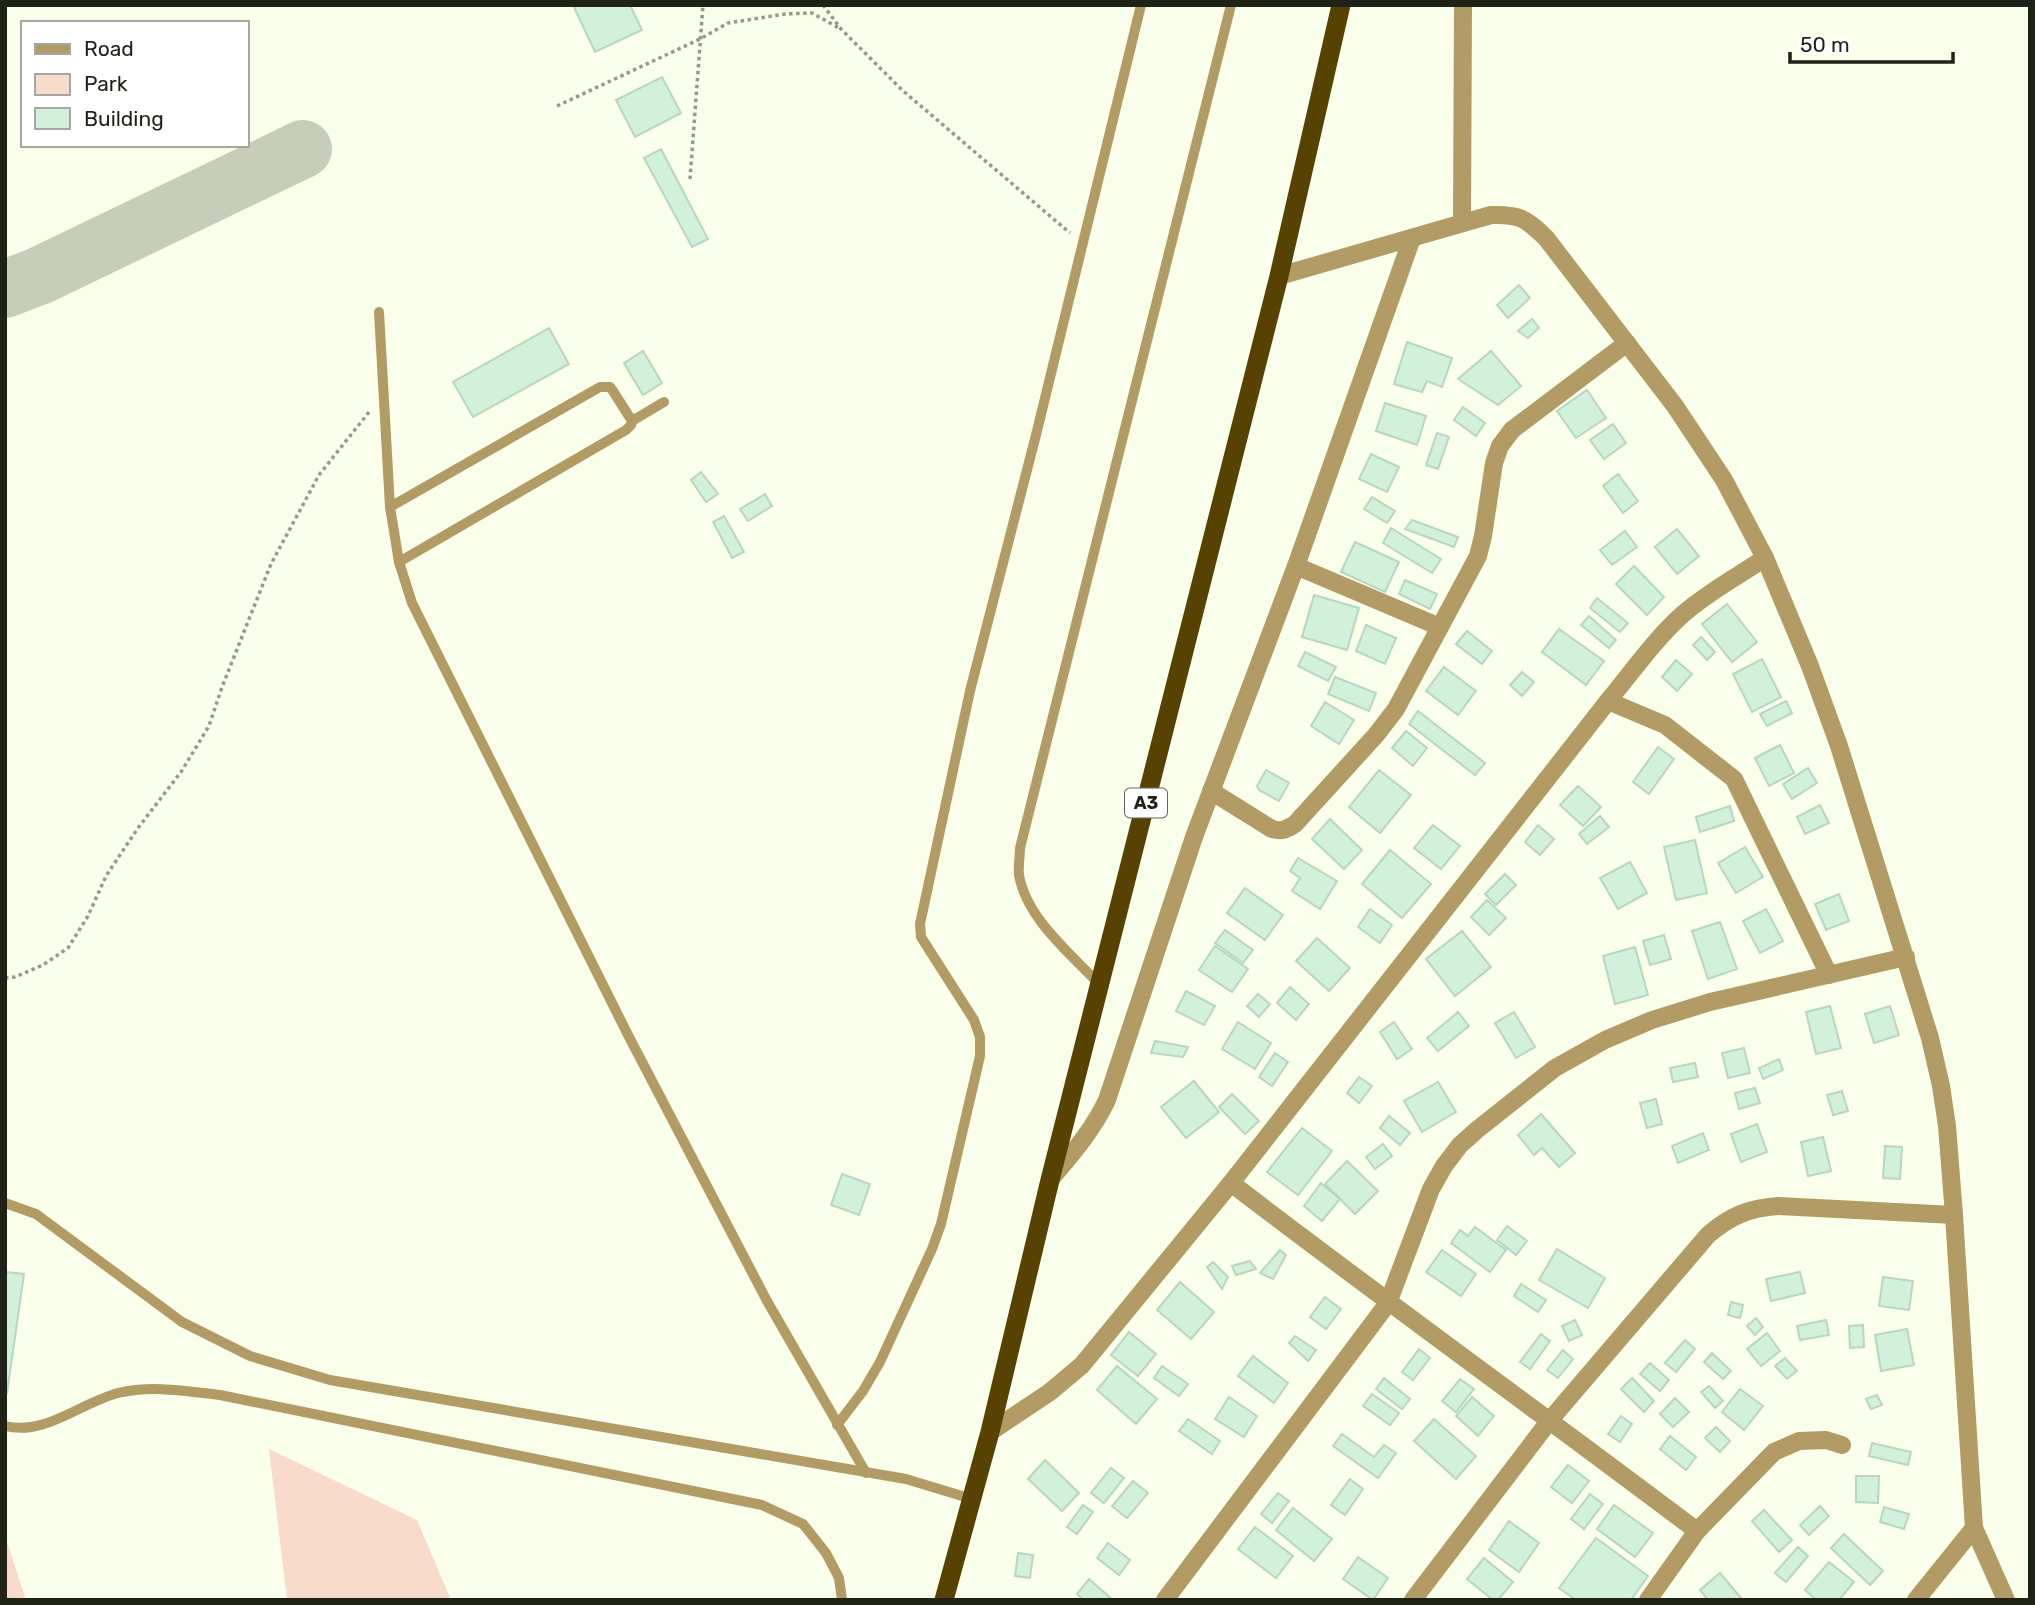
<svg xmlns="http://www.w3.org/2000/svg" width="2035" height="1605" viewBox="0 0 2035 1605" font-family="Rubik,sans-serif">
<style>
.green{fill:#f8dbca}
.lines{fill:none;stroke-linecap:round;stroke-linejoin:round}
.taxiway{stroke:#c8cdba;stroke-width:58}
.building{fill:#d1f1da;stroke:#b8d6c0;stroke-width:2}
.path{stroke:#959a8a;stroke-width:3.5;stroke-dasharray:3.5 3.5;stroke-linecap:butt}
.service{stroke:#b39b65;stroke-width:10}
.minor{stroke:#b39b65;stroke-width:18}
.trunk{stroke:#584202;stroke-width:19}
.labels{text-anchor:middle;stroke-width:5;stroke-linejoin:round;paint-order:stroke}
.shield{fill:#fff;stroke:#62645c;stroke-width:2}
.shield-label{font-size:18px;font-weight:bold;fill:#1f2216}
</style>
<rect width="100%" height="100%" fill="#f9ffeb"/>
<g class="green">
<path d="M269 1449 417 1520 451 1600H287Z"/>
<path d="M5 1536 26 1600H5Z"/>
</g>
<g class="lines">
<path class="taxiway" d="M5 289 39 276 303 149"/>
</g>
<g class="building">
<path d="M573 5H630L642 30 595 52Z"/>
<path d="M662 77 681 113 635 137 616 100Z"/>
<path d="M661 149 708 239 692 247 644 158Z"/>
<path d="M1519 285 1530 298 1508 318 1497 305Z"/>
<path d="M1532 319 1539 328 1528 338 1518 331Z"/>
<path d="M549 328 569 364 473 417 453 382Z"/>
<path d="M1407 342 1452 358 1442 387 1427 381 1422 392 1394 384Z"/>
<path d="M643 351 662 383 643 395 624 363Z"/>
<path d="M1491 351 1521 386 1498 405 1458 379Z"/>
<path d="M1587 390 1606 418 1576 438 1557 411Z"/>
<path d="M1385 403 1426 416 1417 445 1376 431Z"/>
<path d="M1463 407 1485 423 1476 436 1454 420Z"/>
<path d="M1613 424 1626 443 1604 459 1590 440Z"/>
<path d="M1437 433 1449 437 1438 469 1426 465Z"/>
<path d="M1371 454 1399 467 1387 492 1359 479Z"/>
<path d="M701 472 718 494 706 502 691 480Z"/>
<path d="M1618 474 1638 501 1623 513 1603 486Z"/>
<path d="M765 494 772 506 748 521 740 509Z"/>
<path d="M1372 497 1395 511 1387 523 1364 509Z"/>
<path d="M724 516 744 552 732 558 713 522Z"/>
<path d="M1412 520 1458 537 1454 547 1405 529Z"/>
<path d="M1391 528 1441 559 1432 573 1383 543Z"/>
<path d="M1677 529 1699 556 1677 574 1655 547Z"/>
<path d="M1625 531 1637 547 1612 565 1600 550Z"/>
<path d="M1355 542 1399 562 1385 592 1341 572Z"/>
<path d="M1634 566 1664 597 1647 615 1616 584Z"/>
<path d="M1405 580 1437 594 1430 609 1399 594Z"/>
<path d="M1314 595 1359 608 1347 650 1302 637Z"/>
<path d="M1597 598 1628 623 1620 632 1590 608Z"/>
<path d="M1727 604 1757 642 1732 662 1702 624Z"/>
<path d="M1589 616 1616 640 1609 648 1581 625Z"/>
<path d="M1366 625 1396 638 1385 664 1356 651Z"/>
<path d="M1559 629 1604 661 1586 685 1542 652Z"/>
<path d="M1467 631 1492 651 1482 664 1456 644Z"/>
<path d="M1701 637 1715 652 1707 660 1693 645Z"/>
<path d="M1305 652 1336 667 1328 681 1298 666Z"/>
<path d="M1762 659 1781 697 1752 712 1733 674Z"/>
<path d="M1676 660 1692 674 1677 691 1662 677Z"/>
<path d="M1444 667 1476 691 1458 715 1426 691Z"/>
<path d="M1522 672 1534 682 1522 696 1510 685Z"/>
<path d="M1335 677 1376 693 1369 711 1328 694Z"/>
<path d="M1786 701 1792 713 1767 726 1760 714Z"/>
<path d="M1325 702 1354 720 1339 744 1311 726Z"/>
<path d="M1418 711 1485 763 1475 775 1409 724Z"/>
<path d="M1406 731 1427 748 1413 766 1392 748Z"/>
<path d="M1780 745 1794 773 1769 786 1755 758Z"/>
<path d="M1658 747 1674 759 1649 794 1633 782Z"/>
<path d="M1808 768 1817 783 1792 799 1783 784Z"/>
<path d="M1266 770 1289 783 1279 801 1259 790 1257 786Z"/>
<path d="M1379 770 1411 795 1380 833 1349 807Z"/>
<path d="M1578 786 1601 807 1583 826 1560 805Z"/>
<path d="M1820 805 1829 823 1805 834 1797 817Z"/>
<path d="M1730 806 1734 821 1700 832 1696 817Z"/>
<path d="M1600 816 1609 827 1587 844 1579 834Z"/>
<path d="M1330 819 1362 850 1344 869 1312 839Z"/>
<path d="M1433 825 1460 846 1441 869 1414 848Z"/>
<path d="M1538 825 1554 839 1540 855 1525 842Z"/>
<path d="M1695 840 1707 893 1676 900 1664 847Z"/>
<path d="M1745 847 1763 877 1736 893 1718 863Z"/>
<path d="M1390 850 1431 884 1402 918 1362 884Z"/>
<path d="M1298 858 1337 881 1320 909 1292 891 1300 878 1290 871Z"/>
<path d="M1630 862 1647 893 1618 909 1600 878Z"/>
<path d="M1505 874 1516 885 1496 905 1485 894Z"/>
<path d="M1245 888 1283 915 1265 940 1227 913Z"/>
<path d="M1839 894 1849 921 1826 930 1815 904Z"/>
<path d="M1487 900 1506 918 1489 935 1471 917Z"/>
<path d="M1370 909 1392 925 1380 943 1358 927Z"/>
<path d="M1766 909 1783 941 1760 953 1743 921Z"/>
<path d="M1720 922 1737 969 1708 979 1692 931Z"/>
<path d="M1225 930 1253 950 1243 963 1215 943Z"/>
<path d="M1462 931 1491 967 1455 996 1426 959Z"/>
<path d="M1664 935 1671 959 1650 965 1643 941Z"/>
<path d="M1317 938 1350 968 1329 991 1296 961Z"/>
<path d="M1215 946 1248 969 1232 992 1199 970Z"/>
<path d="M1635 947 1648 995 1615 1004 1603 956Z"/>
<path d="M1290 987 1309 1004 1296 1020 1277 1003Z"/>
<path d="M1186 991 1215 1006 1204 1025 1176 1011Z"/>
<path d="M1258 994 1270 1004 1259 1017 1247 1006Z"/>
<path d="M1830 1006 1841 1048 1816 1054 1806 1012Z"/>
<path d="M1890 1006 1899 1035 1874 1043 1865 1014Z"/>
<path d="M1458 1012 1469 1026 1438 1051 1427 1038Z"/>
<path d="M1514 1012 1535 1047 1516 1058 1495 1023Z"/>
<path d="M1238 1022 1271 1043 1255 1069 1222 1049Z"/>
<path d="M1394 1022 1412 1049 1397 1059 1380 1032Z"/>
<path d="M1155 1041 1188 1047 1183 1057 1151 1053Z"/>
<path d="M1744 1048 1750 1073 1728 1078 1722 1053Z"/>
<path d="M1275 1053 1288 1062 1272 1086 1259 1077Z"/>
<path d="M1779 1059 1783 1070 1763 1079 1759 1068Z"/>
<path d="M1695 1063 1698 1077 1673 1082 1670 1068Z"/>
<path d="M1359 1077 1372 1086 1359 1103 1347 1093Z"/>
<path d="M1194 1081 1219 1112 1186 1138 1161 1107Z"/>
<path d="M1438 1082 1456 1112 1422 1132 1404 1101Z"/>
<path d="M1755 1088 1760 1103 1739 1109 1735 1093Z"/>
<path d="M1842 1091 1848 1111 1833 1115 1827 1095Z"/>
<path d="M1232 1094 1259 1121 1245 1134 1219 1107Z"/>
<path d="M1656 1099 1662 1124 1647 1128 1640 1103Z"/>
<path d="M1541 1114 1575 1153 1559 1167 1542 1148 1534 1155 1518 1135Z"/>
<path d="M1389 1116 1410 1133 1400 1145 1380 1128Z"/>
<path d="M1757 1124 1767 1152 1741 1162 1731 1134Z"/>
<path d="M1302 1128 1332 1151 1298 1195 1267 1172Z"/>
<path d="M1703 1133 1709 1150 1678 1163 1672 1146Z"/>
<path d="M1823 1137 1831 1171 1808 1176 1801 1142Z"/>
<path d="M1383 1144 1392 1156 1375 1169 1366 1157Z"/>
<path d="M1885 1146 1902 1147 1900 1179 1883 1178Z"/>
<path d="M1347 1161 1378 1191 1355 1214 1325 1184Z"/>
<path d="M842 1174 870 1184 859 1215 831 1205Z"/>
<path d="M1321 1183 1340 1199 1322 1221 1304 1206Z"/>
<path d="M1507 1226 1527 1241 1516 1255 1497 1240Z"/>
<path d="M1475 1227 1506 1250 1490 1272 1451 1243 1460 1230 1468 1236Z"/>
<path d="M1557 1249 1605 1278 1588 1308 1539 1280Z"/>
<path d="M1280 1250 1286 1255 1273 1279 1260 1273Z"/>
<path d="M1442 1250 1476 1274 1461 1296 1426 1272Z"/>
<path d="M1250 1261 1256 1269 1236 1275 1232 1266Z"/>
<path d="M1213 1262 1228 1277 1222 1289 1207 1267Z"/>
<path d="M5 1272 24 1274 7 1393H5Z"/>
<path d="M1800 1272 1805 1293 1771 1301 1766 1279Z"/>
<path d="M1883 1277 1913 1281 1909 1310 1879 1306Z"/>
<path d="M1180 1282 1214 1312 1191 1339 1157 1310Z"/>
<path d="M1521 1284 1546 1300 1538 1312 1514 1296Z"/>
<path d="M1325 1297 1341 1309 1326 1329 1310 1317Z"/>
<path d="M1731 1302 1743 1305 1740 1318 1728 1315Z"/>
<path d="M1756 1318 1763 1327 1755 1335 1747 1326Z"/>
<path d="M1575 1320 1582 1335 1569 1341 1562 1326Z"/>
<path d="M1826 1320 1829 1335 1800 1340 1797 1326Z"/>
<path d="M1863 1325 1864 1347 1850 1348 1849 1326Z"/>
<path d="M1907 1329 1914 1365 1881 1371 1875 1335Z"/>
<path d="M1129 1332 1156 1354 1138 1376 1111 1355Z"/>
<path d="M1767 1333 1780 1351 1761 1366 1747 1349Z"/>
<path d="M1541 1334 1550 1341 1530 1369 1520 1362Z"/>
<path d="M1295 1336 1316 1350 1308 1361 1289 1343Z"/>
<path d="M1685 1340 1695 1349 1676 1372 1665 1363Z"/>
<path d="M1419 1349 1430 1358 1413 1380 1402 1372Z"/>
<path d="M1563 1350 1573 1359 1558 1378 1547 1370Z"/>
<path d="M1712 1353 1731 1371 1723 1379 1704 1362Z"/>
<path d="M1253 1356 1288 1383 1274 1403 1238 1376Z"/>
<path d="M1785 1358 1797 1371 1787 1379 1775 1366Z"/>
<path d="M1650 1363 1669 1380 1660 1391 1640 1374Z"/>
<path d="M1117 1366 1157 1399 1136 1424 1097 1390Z"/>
<path d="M1162 1366 1188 1384 1179 1396 1154 1378Z"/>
<path d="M1384 1378 1410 1399 1402 1409 1376 1389Z"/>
<path d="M1632 1378 1654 1401 1644 1412 1621 1389Z"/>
<path d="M1460 1379 1474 1389 1456 1412 1442 1401Z"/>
<path d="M1709 1386 1723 1401 1715 1408 1701 1392Z"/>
<path d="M1740 1389 1763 1406 1744 1430 1722 1412Z"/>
<path d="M1372 1394 1399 1413 1390 1425 1363 1406Z"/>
<path d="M1877 1395 1882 1405 1871 1409 1866 1399Z"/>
<path d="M1229 1397 1257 1416 1244 1437 1215 1419Z"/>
<path d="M1472 1397 1494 1416 1478 1436 1456 1416Z"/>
<path d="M1675 1398 1689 1412 1673 1427 1660 1414Z"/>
<path d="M1621 1416 1632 1424 1620 1442 1608 1434Z"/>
<path d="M1188 1419 1220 1441 1212 1454 1179 1431Z"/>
<path d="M1434 1419 1476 1456 1456 1479 1414 1441Z"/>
<path d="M1716 1427 1730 1441 1720 1452 1705 1438Z"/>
<path d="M1342 1434 1374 1457 1384 1445 1396 1453 1378 1478 1333 1446Z"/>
<path d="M1670 1436 1696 1457 1686 1470 1660 1449Z"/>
<path d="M1872 1443 1911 1452 1908 1465 1869 1456Z"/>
<path d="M1045 1460 1079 1493 1062 1511 1028 1479Z"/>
<path d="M1568 1465 1589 1481 1572 1503 1551 1487Z"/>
<path d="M1111 1468 1124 1478 1104 1503 1091 1493Z"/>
<path d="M1856 1476H1879L1878 1503 1856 1502Z"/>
<path d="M1350 1479 1363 1489 1345 1515 1331 1505Z"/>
<path d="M1133 1481 1148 1493 1127 1518 1112 1506Z"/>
<path d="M1278 1493 1289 1501 1272 1523 1261 1514Z"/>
<path d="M1590 1494 1603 1504 1584 1529 1571 1519Z"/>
<path d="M1083 1505 1093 1512 1077 1534 1067 1527Z"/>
<path d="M1614 1505 1653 1533 1635 1557 1597 1529Z"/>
<path d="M1820 1506 1829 1516 1809 1535 1800 1525Z"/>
<path d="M1884 1507 1909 1514 1904 1529 1880 1522Z"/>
<path d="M1293 1508 1332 1539 1314 1561 1276 1530Z"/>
<path d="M1764 1510 1792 1540 1779 1552 1752 1521Z"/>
<path d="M1509 1521 1539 1543 1519 1572 1489 1550Z"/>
<path d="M1255 1527 1293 1556 1276 1578 1238 1549Z"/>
<path d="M1844 1534 1883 1571 1870 1585 1831 1548Z"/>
<path d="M1596 1538 1648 1576 1631 1600H1576L1559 1588Z"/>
<path d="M1108 1543 1130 1560 1119 1575 1097 1558Z"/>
<path d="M1798 1547 1808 1556 1786 1582 1775 1573Z"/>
<path d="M1018 1553 1033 1555 1030 1578 1015 1576Z"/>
<path d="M1358 1557 1388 1578 1373 1600 1343 1579Z"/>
<path d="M1484 1558 1513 1582 1498 1600H1493L1467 1579Z"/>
<path d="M1829 1562 1854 1582 1839 1600H1816L1805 1590Z"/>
<path d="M1720 1573 1742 1599 1741 1600H1708L1700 1590Z"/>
<path d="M1089 1579 1113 1600H1083L1077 1594Z"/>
</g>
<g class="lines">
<g class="path">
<path d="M823 5 841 29 902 90 1070 233"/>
<path d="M557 106 700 39 728 23 785 14 812 13 839 28"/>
<path d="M690 179 703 5"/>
<path d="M5 978 15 977 43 965 68 948 88 916 106 876 138 828 181 772 209 726 222 687 271 564 319 475 369 412"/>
</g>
<g class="service">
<path d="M379 312 390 507 399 562 412 603 628 1035 767 1301 866 1473"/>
<path d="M632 421 664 402"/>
<path d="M390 507 600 387H610L613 391 632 421 631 425 626 430 399 562"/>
<path d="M1100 985C1071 954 1026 918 1019 875 1018 867 1020 857 1020 848L1231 5"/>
<path d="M5 1203 36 1214 182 1322 250 1356 330 1380 906 1479 972 1499"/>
<path d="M837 1425 863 1391 880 1362 932 1249 941 1224 980 1056V1037L974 1020 921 937 920 924 970 691 1036 435 1141 5"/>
<path d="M5 1426C45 1436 80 1403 118 1393 152 1385 185 1391 220 1395L762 1505 803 1524 826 1553 839 1578 842 1600"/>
</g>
<g class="minor">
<path d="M1462 222 1463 5"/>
<path d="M1279 276 1491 215C1520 214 1525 218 1546 238L1675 406 1724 480 1765 558 1810 666 1839 746 1930 1038 1941 1086 1947 1126 1954 1215 1974 1528 2006 1600"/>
<path d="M1296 566 1440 627"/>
<path d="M1608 701 1665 725 1734 779 1829 975"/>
<path d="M1211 791 1272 829C1282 832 1287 829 1295 824L1376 735 1396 709 1478 556 1483 536 1494 463 1500 446 1512 430 1627 343"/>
<path d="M1050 1180C1071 1155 1093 1130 1107 1100L1194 837 1296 566 1412 238"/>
<path d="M1231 1183C1385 1301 1542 1414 1697 1531"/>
<path d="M990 1432 1050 1392 1082 1365 1231 1183 1608 701C1632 672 1655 639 1683 614 1708 592 1738 576 1765 558"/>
<path d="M1165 1600 1388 1303 1431 1189 1444 1166 1460 1145 1478 1129 1555 1068 1605 1040 1652 1020 1710 1002 1906 957"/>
<path d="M1413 1600 1550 1420 1708 1235C1730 1216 1749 1208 1778 1206L1954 1215"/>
<path d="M1648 1600 1697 1531 1774 1452 1799 1441 1826 1440 1842 1445"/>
<path d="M1916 1600 1974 1528"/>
</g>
<path class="trunk" d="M944 1600 990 1432 1050 1180 1279 276 1341 5"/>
</g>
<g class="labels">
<rect class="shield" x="1125" y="788.5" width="42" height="29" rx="5"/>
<g class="shield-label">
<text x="1146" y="809">A3</text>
</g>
</g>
<rect width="2035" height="1605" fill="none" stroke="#1f2216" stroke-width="14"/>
<rect x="21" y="21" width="228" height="126" fill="#ffffff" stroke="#a5a7a2" stroke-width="2"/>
<rect x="35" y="44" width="35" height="10" fill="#b39b65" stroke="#a5a7a2" stroke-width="2"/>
<text x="84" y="56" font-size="21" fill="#1f2216">Road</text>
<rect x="35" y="74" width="35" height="21" fill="#f8dbca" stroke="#a5a7a2" stroke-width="2"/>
<text x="84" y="91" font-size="21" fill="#1f2216">Park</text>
<rect x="35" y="108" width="35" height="21" fill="#d1f1da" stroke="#a5a7a2" stroke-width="2"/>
<text x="84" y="126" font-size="21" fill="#1f2216">Building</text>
<path d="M1790 52v10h163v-10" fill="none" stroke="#1f2216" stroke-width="3.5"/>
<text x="1800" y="52" font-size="21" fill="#1f2216" stroke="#ffffff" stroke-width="5" paint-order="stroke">50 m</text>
</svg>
